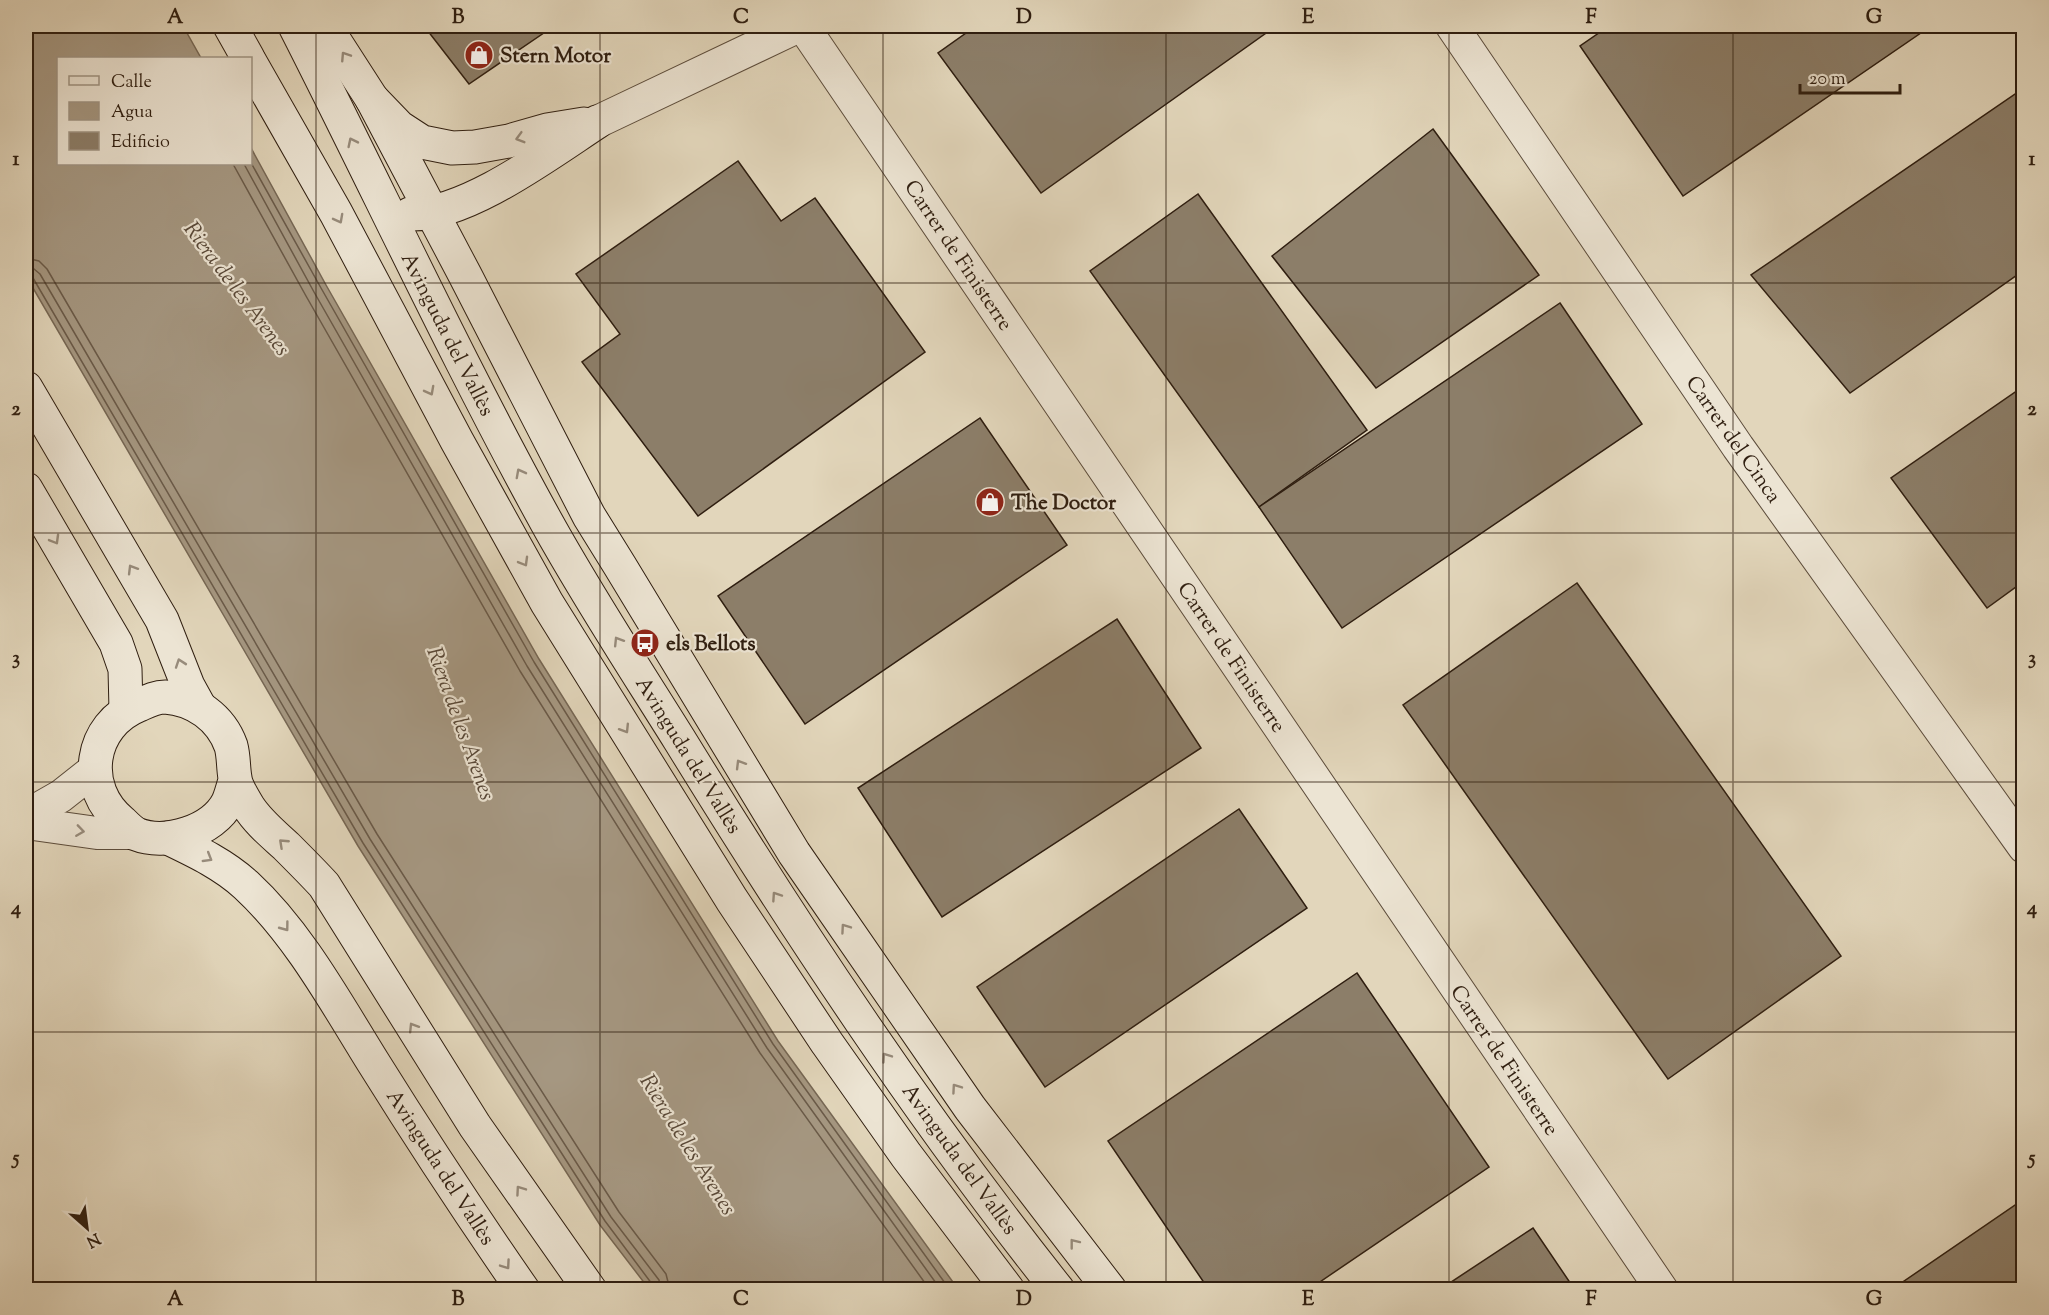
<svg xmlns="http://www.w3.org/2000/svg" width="2049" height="1315" viewBox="0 0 2049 1315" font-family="'Sorts Mill Goudy',serif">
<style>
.water{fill:#a59781;stroke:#766754;stroke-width:1.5}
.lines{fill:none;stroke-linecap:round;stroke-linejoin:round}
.shore{stroke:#6a5a48;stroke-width:1.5}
.building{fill:#8c7e69;stroke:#2f1e10;stroke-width:1.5}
.minor-casing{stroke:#5c4c3b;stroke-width:34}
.secondary-casing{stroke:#2f1e10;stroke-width:35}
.minor{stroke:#ece4d3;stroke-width:32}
.secondary{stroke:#ece4d3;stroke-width:33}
.oneway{stroke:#978b7b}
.grid{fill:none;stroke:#2f1e10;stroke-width:1.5;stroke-opacity:0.55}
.labels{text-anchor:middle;stroke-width:4.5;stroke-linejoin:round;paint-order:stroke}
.poi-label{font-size:21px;font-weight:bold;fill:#2f1e10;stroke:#ece4d3;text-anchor:start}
.street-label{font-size:21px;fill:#2f1e10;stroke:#ece4d3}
.water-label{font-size:22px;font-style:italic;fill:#584838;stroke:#ece4d3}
.neatline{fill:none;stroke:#2f1e10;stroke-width:2}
.grid-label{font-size:20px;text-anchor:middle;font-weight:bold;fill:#2f1e10}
</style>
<rect width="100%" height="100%" fill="#e2d6bb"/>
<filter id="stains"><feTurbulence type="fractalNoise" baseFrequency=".00333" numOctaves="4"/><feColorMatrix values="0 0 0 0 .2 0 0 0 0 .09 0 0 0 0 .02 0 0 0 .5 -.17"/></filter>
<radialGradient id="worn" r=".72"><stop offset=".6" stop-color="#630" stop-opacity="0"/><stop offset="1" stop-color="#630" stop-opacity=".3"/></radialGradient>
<path class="water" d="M26 26H183L201 58H58V164H250L251 148 326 285 539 659 778 1041 958 1289H649L600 1225 358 846 26 276Z"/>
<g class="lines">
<g class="shore">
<path d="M250 161 321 288 534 662 773 1044 950 1290"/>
<path d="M233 164 306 296 520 671 760 1053 930 1290"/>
<path d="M244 164 314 292 527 666 767 1048 941 1290"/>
<path d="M26 258 39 261 47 269 377 834 619 1212 666 1274 670 1290"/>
<path d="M26 267 34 269 40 274 370 839 611 1217 659 1280 661 1290"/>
<path d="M26 275 33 278 363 843 605 1221 652 1284 653 1290"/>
</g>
</g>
<g class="building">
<path d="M424 26H554L469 84Z"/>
<path d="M976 26H1276L1041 193 938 53Z"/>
<path d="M1609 26H1931L1683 196 1580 46Z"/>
<path d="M2024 88V270L1850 393 1751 275Z"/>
<path d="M1433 129 1539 275 1376 388 1272 256Z"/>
<path d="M738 161 781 221 815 198 925 352 698 516 582 362 620 334 576 274Z"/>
<path d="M1198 194 1367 430 1259 507 1090 271Z"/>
<path d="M1560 303 1642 424 1342 628 1259 507Z"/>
<path d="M2024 386V581L1987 608 1891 478Z"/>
<path d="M980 418 1067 545 805 724 718 596Z"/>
<path d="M1577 583 1841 956 1668 1079 1403 705Z"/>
<path d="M1117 619 1201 748 942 917 858 788Z"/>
<path d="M1239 809 1307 908 1045 1087 977 987Z"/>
<path d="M1357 973 1489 1167 1308 1290H1209L1108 1141Z"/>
<path d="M2024 1199V1290H1891Z"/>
<path d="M1533 1228 1575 1290H1439Z"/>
</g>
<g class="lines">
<g class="minor-casing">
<g id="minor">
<path d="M803 26 1662 1290"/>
<path d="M1452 26 1738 447 2024 847"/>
<path d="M597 122 799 26"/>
<path d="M26 816 61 796 94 770"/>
<path d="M26 823 97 833H135"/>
</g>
</g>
<g class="secondary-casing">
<g id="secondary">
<path d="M230 26 248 58"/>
<path d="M295 26C379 191 457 360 547 523 588 597 634 667 679 739 796 929 919 1115 1058 1290"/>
<path d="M323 26 334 40 372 99 399 127 422 142 452 148 475 147 509 141 547 130 584 124"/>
<path d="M250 62 336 213 457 441 547 603 732 900 827 1043 906 1155 1008 1290"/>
<path d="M372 99 465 275 589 516 620 566 794 853 970 1108 1110 1290"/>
<path d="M410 214C466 216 551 152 597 122"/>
<path d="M26 388 162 620 188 686 199 706"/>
<path d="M26 489 116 643 125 669 126 710"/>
<path d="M235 780C233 787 231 795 228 802 213 831 166 846 136 834 131 831 126 826 122 822 80 788 89 725 139 705 148 701 156 697 165 697 195 699 221 718 231 746 234 757 233 767 235 778 236 787 244 799 248 806 258 822 273 834 286 846 299 859 312 872 324 885L475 1126 590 1290"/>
<path d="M168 838C195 851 223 864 246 885 298 933 335 1001 373 1062 421 1139 471 1215 523 1290"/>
</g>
</g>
<use href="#minor" class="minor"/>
<use href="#secondary" class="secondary"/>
</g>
<defs><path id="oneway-chevron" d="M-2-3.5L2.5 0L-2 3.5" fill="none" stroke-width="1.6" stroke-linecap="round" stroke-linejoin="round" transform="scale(1.5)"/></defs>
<g class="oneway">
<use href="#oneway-chevron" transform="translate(345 56) rotate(-123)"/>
<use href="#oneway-chevron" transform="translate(520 138) rotate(164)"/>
<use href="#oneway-chevron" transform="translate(352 142) rotate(-116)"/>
<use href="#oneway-chevron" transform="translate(339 219) rotate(62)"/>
<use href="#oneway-chevron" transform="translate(430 391) rotate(62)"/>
<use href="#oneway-chevron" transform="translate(520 473) rotate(-118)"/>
<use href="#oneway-chevron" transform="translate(55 540) rotate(60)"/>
<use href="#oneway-chevron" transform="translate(524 562) rotate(60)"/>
<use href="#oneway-chevron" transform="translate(132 569) rotate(-121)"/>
<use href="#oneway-chevron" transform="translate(618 641) rotate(-122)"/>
<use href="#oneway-chevron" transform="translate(180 663) rotate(-109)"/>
<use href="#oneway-chevron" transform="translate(625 729) rotate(58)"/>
<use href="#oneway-chevron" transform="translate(740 764) rotate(-121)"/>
<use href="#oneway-chevron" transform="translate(80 831) rotate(8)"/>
<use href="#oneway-chevron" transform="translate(283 843) rotate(-137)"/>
<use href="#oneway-chevron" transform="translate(208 858) rotate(31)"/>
<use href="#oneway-chevron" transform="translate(776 896) rotate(-124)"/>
<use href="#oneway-chevron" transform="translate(285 927) rotate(53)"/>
<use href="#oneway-chevron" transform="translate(845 928) rotate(-125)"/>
<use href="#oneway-chevron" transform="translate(413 1027) rotate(-122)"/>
<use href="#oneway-chevron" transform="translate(886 1057) rotate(-125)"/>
<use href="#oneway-chevron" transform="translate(956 1088) rotate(-125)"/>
<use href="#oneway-chevron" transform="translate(520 1190) rotate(-125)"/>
<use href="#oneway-chevron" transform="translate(1074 1243) rotate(-128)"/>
<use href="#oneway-chevron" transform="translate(506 1265) rotate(55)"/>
</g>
<path class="grid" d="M316 26V1290M600 26V1290M883 26V1290M1166 26V1290M1449 26V1290M1733 26V1290M26 283H2024M26 533H2024M26 782H2024M26 1032H2024"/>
<defs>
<g id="shop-disc" transform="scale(1.5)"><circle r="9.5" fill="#8f2418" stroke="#ece4d3"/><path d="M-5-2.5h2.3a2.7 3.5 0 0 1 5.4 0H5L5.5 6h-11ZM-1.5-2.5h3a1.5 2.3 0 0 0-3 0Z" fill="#fff"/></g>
<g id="bus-disc" transform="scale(1.5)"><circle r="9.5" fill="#8f2418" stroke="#ece4d3"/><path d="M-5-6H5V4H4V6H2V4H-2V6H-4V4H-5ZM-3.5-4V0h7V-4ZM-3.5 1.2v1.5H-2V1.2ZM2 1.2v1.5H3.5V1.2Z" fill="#fff"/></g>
</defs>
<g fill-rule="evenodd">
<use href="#shop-disc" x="479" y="55"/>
<use href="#shop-disc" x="990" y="502"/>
<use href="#bus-disc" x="645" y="643"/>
</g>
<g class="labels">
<g class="poi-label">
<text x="500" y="62">Stern Motor</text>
<text x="1011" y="509">The Doctor</text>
<text x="666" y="650">els Bellots</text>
</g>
<g class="street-label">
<text transform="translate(959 255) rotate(56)" y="7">Carrer de Finisterre</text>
<text transform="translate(448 334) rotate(63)" y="7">Avinguda del Vallès</text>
<text transform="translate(1734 439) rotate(55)" y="7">Carrer del Cinca</text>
<text transform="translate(1232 657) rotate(56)" y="7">Carrer de Finisterre</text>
<text transform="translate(689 755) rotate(58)" y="7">Avinguda del Vallès</text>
<text transform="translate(1505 1060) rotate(56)" y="7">Carrer de Finisterre</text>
<text transform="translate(960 1159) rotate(54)" y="7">Avinguda del Vallès</text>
<text transform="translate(441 1167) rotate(57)" y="7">Avinguda del Vallès</text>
</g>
<g class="water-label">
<text transform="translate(238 288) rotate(53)" y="8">Riera de les Arenes</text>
<text transform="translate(462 723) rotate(70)" y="8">Riera de les Arenes</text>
<text transform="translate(689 1144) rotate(58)" y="8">Riera de les Arenes</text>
</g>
</g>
<rect width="2049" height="1315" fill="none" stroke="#e2d6bb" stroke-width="66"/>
<rect x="57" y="57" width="195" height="108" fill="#ece4d3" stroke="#a09585" stroke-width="1.5"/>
<rect x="69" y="76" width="30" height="9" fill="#ece4d3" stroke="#a09585" stroke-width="1.5"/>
<text x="111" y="87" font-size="18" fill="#2f1e10">Calle</text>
<rect x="69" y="102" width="30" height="18" fill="#a59781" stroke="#a09585" stroke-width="1.5"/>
<text x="111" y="117" font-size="18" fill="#2f1e10">Agua</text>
<rect x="69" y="132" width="30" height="18" fill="#8c7e69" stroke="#a09585" stroke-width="1.5"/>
<text x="111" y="147" font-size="18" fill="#2f1e10">Edificio</text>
<g transform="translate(87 1228) rotate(152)" stroke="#ece4d3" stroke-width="4.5" paint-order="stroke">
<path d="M0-4.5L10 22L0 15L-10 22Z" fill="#2f1e10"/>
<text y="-9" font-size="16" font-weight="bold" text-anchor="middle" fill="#2f1e10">N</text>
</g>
<path d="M1800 84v9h100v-9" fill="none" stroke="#2f1e10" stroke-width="3"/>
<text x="1809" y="84" font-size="18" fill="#2f1e10" stroke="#ece4d3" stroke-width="4.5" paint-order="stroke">20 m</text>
<rect x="33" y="33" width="1983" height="1249" class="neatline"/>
<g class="grid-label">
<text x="175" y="23">A</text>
<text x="458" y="23">B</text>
<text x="741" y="23">C</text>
<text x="1024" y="23">D</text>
<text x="1308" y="23">E</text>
<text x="1591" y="23">F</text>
<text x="1874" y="23">G</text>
<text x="16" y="165">1</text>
<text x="2032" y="165">1</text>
<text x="16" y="415">2</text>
<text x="2032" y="415">2</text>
<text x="16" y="664">3</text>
<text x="2032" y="664">3</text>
<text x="16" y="914">4</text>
<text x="2032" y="914">4</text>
<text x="16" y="1164">5</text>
<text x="2032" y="1164">5</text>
<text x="175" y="1305">A</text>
<text x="458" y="1305">B</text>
<text x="741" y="1305">C</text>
<text x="1024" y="1305">D</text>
<text x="1308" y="1305">E</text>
<text x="1591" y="1305">F</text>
<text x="1874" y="1305">G</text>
</g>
<rect width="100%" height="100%" filter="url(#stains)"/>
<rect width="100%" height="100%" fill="url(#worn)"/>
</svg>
